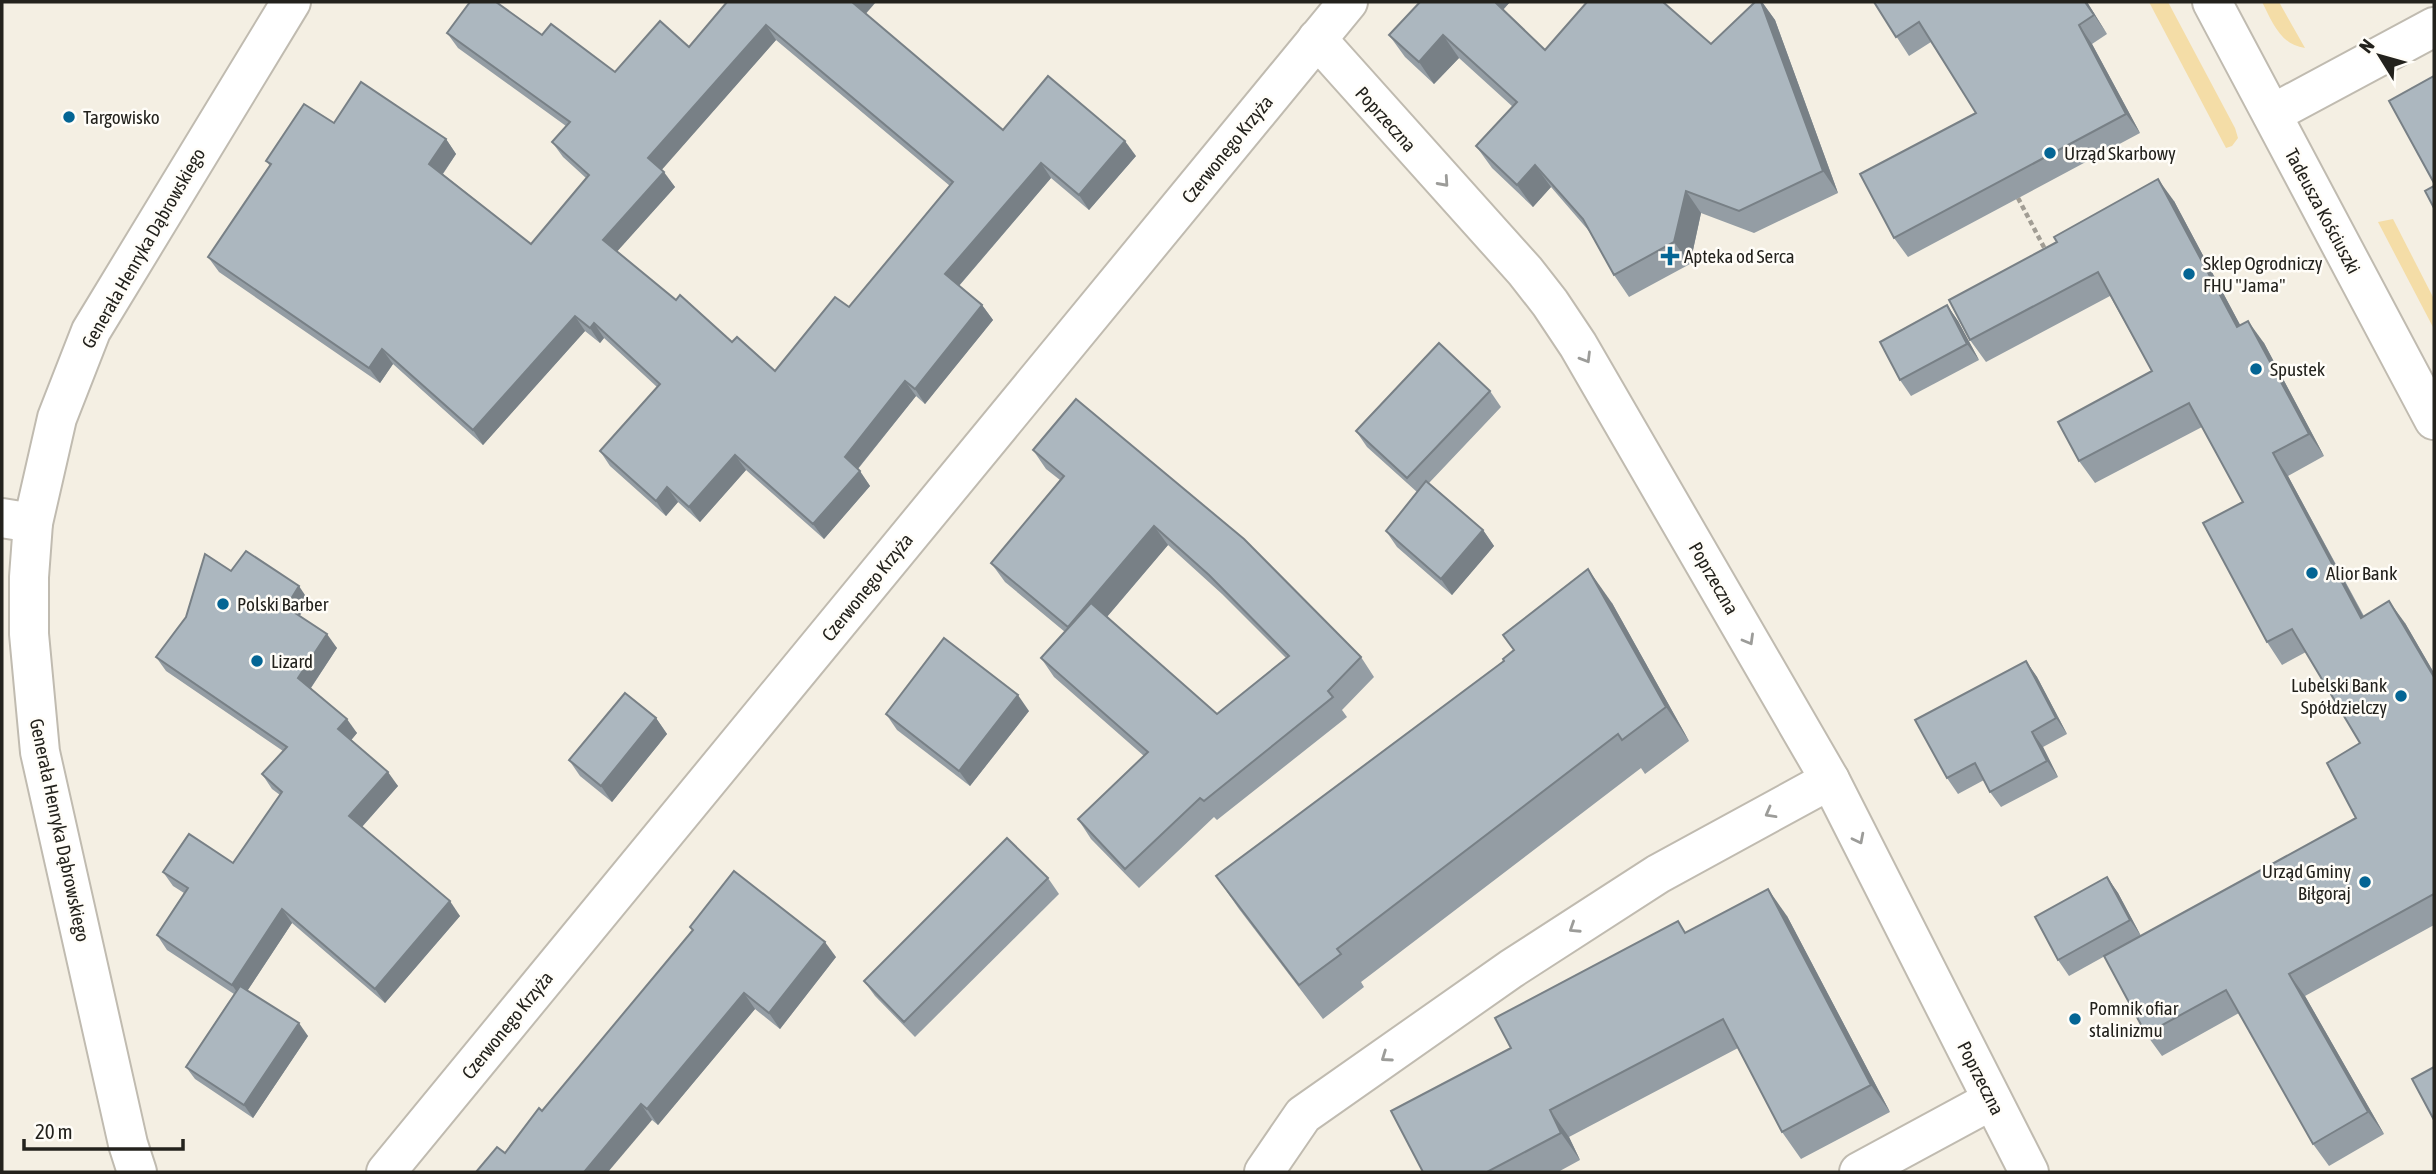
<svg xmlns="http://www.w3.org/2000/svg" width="2436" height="1174" viewBox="0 0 2436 1174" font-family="'Asap Condensed',sans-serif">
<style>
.green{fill:#f4dda7}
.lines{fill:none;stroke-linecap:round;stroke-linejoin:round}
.minor-casing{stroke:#c0bbb0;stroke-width:42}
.path{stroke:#a19d94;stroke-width:4.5;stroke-dasharray:5 3.5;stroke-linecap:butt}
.minor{stroke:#fff;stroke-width:38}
.wall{fill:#949da4;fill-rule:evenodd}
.shaded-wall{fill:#788086}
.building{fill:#acb7bf;stroke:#788086;stroke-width:2;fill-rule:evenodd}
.oneway{stroke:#9c9c99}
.poi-dot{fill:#046594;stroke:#fffdf8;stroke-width:2.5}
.labels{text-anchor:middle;stroke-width:5;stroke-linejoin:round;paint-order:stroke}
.poi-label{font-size:19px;fill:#23221d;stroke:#fffdf8;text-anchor:start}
.street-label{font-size:19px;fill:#23221d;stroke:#fffdf8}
</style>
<rect width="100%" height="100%" fill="#f4efe3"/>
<g class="green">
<path d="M2149 2H2168L2235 128 2238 138 2232 146 2226 148Z"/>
<path d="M2262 2H2279L2305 48C2280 45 2272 21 2262 2Z"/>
<path d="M2393 219 2434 299V329L2378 222Z"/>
</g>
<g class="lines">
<g class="minor-casing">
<g id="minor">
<path d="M2212 2 2434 420"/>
<path d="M1317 39 1525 271 1550 303 1578 345 1830 780 2029 1172"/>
<path d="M2272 114 2434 27"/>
<path d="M2 518 33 523"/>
<path d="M137 1172 128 1144 40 752 29 634V577L33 523 57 418 91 331 291 2"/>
<path d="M386 1172 1348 2"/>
<path d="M1264 1172 1303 1115 1511 969 1658 874 1830 780"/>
<path d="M1859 1172 1992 1100"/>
</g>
</g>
<path class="path" d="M2018 198 2047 253"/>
<use href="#minor" class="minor"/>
</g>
<g class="wall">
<path d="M727 2 866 14 1003 130 1136 156 1089 210 1051 178 959 286 982 305 993 320 925 404 916 396 858 469 870 486 824 539 746 470 700 522 678 502 666 516 610 466 600 451 657 387 604 338 600 343 585 331 483 445 393 364 380 383 219 272 208 257 270 166 266 161 334 123 446 139 456 154 443 174 531 244 586 178 563 157 552 142 566 126 458 48 447 33 542 35 615 72 689 47ZM776 40 950 186 849 307 775 371 732 342 676 300 617 251 675 187 661 170Z"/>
<path d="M1420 2H1510L1503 10 1545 50 1711 44 1755 2H1762L1775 20 1838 193 1754 233 1701 213 1690 264 1629 297 1614 275 1589 231 1551 187 1533 207 1492 168 1476 146 1513 107 1459 58 1434 84 1405 57 1389 35Z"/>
<path d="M1874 2H2087L2107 34 2092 44 2140 133 1908 257 1894 238 1976 113 1931 42 1909 56Z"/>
<path d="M2174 201 2240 325 2264 343 2324 456 2288 476 2364 616 2405 623 2434 673V925L2305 996 2384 1134 2329 1166 2313 1144 2239 1013 2162 1056 2146 1034 2356 818 2360 743 2306 652 2282 665 2267 642 2243 502 2202 427 2095 483 2079 461 2152 371 2110 296 1986 362 1970 340Z"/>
<path d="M1947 305 1958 321 1979 360 1911 396 1900 380Z"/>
<path d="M1490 391 1501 407 1429 483 1483 530 1494 546 1452 595 1397 547 1386 531 1417 492 1367 447 1356 431Z"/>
<path d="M1033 450 1361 657 1374 677 1342 710 1347 717 1217 820 1214 817 1139 888 1091 839 1078 819 1144 756 1054 677 1041 658 1065 632 1005 582 991 563 1060 480 1046 469ZM1168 545 1222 594 1286 658 1217 714 1107 617Z"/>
<path d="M231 571 309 601 299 616 337 648 311 688 357 733 351 740 398 786 362 827 460 916 385 1003 292 923 247 991 308 1036 253 1118 195 1079 186 1067 234 994 167 950 157 935 184 893 173 886 163 872 233 863 280 795 272 789 262 774 283 751 166 671 156 657 186 617Z"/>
<path d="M1612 603 1689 741 1645 774 1641 768 1361 982 1364 987 1323 1019 1239 909 1216 876 1504 661 1514 650 1503 635Z"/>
<path d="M2026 661 2037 677 2067 734 2043 747 2058 777 2001 807 1990 792 1984 780 1958 794 1947 778Z"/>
<path d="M1029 711 970 786 897 730 886 714Z"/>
<path d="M656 718 667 734 612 802 580 776 569 760Z"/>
<path d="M2107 877 2118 893 2141 936 2069 976 2058 960Z"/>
<path d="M1048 878 1059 894 915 1037 875 996 864 981Z"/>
<path d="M1787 916 1890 1112 1801 1159 1782 1132 1738 1048 1569 1137 1580 1160 1558 1172H1423L1511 1048 1678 921 1686 933Z"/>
<path d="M690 927 836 957 780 1029 755 1009 658 1125 652 1120 505 1153 542 1111 693 930Z"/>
</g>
<g class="shaded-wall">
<path d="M852 2H876L863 17Z"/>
<path d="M1491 2H1510L1499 14Z"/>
<path d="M1761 2H1762L1775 20 1838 193 1823 171Z"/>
<path d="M2085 2H2087L2107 34 2094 15Z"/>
<path d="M766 25 776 40 659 173 648 158Z"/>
<path d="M2079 25 2092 44 2140 133 2126 114Z"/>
<path d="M1443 35 1459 58 1434 84 1419 62Z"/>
<path d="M446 139 456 154 439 179 429 164Z"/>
<path d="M1125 141 1136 156 1089 210 1079 195Z"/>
<path d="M1041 163 1051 178 956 289 945 274Z"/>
<path d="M1535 165 1551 187 1533 207 1517 185Z"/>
<path d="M664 172 675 187 614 255 603 240Z"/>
<path d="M2158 179 2174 201 2253 349 2237 327Z"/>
<path d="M1686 191 1701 213 1690 264 1674 242Z"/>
<path d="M982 305 993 320 925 404 915 389Z"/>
<path d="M1947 305 1958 321 1979 360 1967 344Z"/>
<path d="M575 316 585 331 483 445 473 430Z"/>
<path d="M2248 321 2264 343 2324 456 2309 434Z"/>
<path d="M594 323 604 338 600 343 590 328Z"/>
<path d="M382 349 393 364 380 383 369 368Z"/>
<path d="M905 381 916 396 855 472 845 457Z"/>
<path d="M2273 453 2288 476 2376 640 2361 618Z"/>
<path d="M735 455 746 470 700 522 689 507Z"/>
<path d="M860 471 870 486 824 539 813 524Z"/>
<path d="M667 487 678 502 666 516 656 501Z"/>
<path d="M1154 526 1168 545 1082 646 1068 627Z"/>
<path d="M1483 530 1494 546 1452 595 1441 579Z"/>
<path d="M1588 569 1612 603 1689 741 1666 707Z"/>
<path d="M299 586 309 601 296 622 286 607Z"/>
<path d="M2389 601 2405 623 2434 673V677Z"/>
<path d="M327 634 337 648 308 692 298 678Z"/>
<path d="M2026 661 2037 677 2067 734 2056 718Z"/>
<path d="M1018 695 1029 711 970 786 959 771Z"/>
<path d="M656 718 667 734 612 802 601 786Z"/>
<path d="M347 719 357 733 348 744 338 729Z"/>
<path d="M2032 732 2043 747 2058 777 2047 761Z"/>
<path d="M388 772 398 786 359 830 349 816Z"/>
<path d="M2107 877 2118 893 2141 936 2130 920Z"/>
<path d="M1768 889 1787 916 1890 1112 1871 1085Z"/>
<path d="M450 901 460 916 385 1003 375 989Z"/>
<path d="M282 909 292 923 242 999 232 985Z"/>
<path d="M825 942 836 957 780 1029 769 1013Z"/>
<path d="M2289 974 2305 996 2384 1134 2368 1112Z"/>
<path d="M744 993 755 1009 658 1125 647 1109Z"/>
<path d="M299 1023 308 1036 253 1118 244 1105Z"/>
<path d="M641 1104 652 1120 608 1172H585V1171Z"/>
<path d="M1550 1110 1569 1137 1580 1160 1561 1133Z"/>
</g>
<g class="building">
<path d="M470 2H496L542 35 551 24 615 72 660 21 689 47 727 2H852L1003 130 1048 76 1125 141 1079 195 1041 163 945 274 982 305 915 389 905 381 845 457 860 471 813 524 735 455 689 507 667 487 656 501 600 451 660 384 594 323 590 328 575 316 473 430 382 349 369 368 208 257 271 164 266 161 304 104 334 123 361 82 446 139 429 164 531 244 589 175 552 142 570 122 447 33ZM766 25 953 182 849 307 835 297 775 371 737 337 732 342 680 295 676 300 603 240 664 172 648 158Z"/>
<path d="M1420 2H1495L1545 50 1587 2H1663L1711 44 1755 2H1761L1823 171 1739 211 1686 191 1674 242 1614 275 1583 219 1535 165 1517 185 1476 146 1517 102 1443 35 1419 62 1389 35Z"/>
<path d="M1874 2H2085L2094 15 2079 25 2126 114 1894 238 1860 174 1976 113 1919 22 1896 37Z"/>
<path d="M2434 76V183L2389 101Z"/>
<path d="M2158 179 2237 327 2248 321 2309 434 2273 453 2361 618 2389 601 2434 677V894L2289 974 2368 1112 2313 1144 2226 990 2146 1034 2104 956 2356 818 2327 763 2360 743 2292 629 2267 642 2203 523 2243 502 2189 403 2079 461 2058 422 2152 371 2098 272 1970 340 1949 300 2057 242 2054 237Z"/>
<path d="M2434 186V208L2425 191Z"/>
<path d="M1947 305 1967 344 1900 380 1880 342Z"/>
<path d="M1439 343 1490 391 1407 478 1356 431Z"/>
<path d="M1076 399 1244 539 1361 657 1328 691 1333 697 1204 801 1200 798 1125 869 1078 819 1148 752 1041 658 1091 603 1217 714 1289 656 1209 575 1154 526 1068 627 991 563 1064 476 1033 450Z"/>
<path d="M1426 481 1483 530 1441 579 1386 531Z"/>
<path d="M246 551 299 586 286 607 327 634 298 678 347 719 338 729 388 772 349 816 450 901 375 989 282 909 232 985 157 935 188 888 163 872 189 834 233 863 282 792 262 774 287 747 156 657 186 617 205 554 231 571Z"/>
<path d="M1588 569 1666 707 1622 740 1618 734 1337 949 1341 954 1299 985 1216 876 1504 661 1503 659 1514 650 1503 635Z"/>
<path d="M944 638 1018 695 959 771 886 714Z"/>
<path d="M2026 661 2056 718 2032 732 2047 761 1990 792 1975 763 1947 778 1915 720Z"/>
<path d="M625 693 656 718 601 786 569 760Z"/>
<path d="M1007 838 1048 878 904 1022 864 981Z"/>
<path d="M734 871 825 942 769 1013 744 993 647 1109 641 1104 585 1171 586 1172H476L497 1147 505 1153 539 1108 542 1111 693 930 690 927Z"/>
<path d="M2107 877 2130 920 2058 960 2035 917Z"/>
<path d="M1768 889 1871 1085 1782 1132 1723 1019 1550 1110 1561 1133 1487 1172H1423L1391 1111 1511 1048 1495 1018 1678 921 1685 933Z"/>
<path d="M240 986 299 1023 244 1105 186 1067Z"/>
<path d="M2434 1067V1120L2412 1079Z"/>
</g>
<defs><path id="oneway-chevron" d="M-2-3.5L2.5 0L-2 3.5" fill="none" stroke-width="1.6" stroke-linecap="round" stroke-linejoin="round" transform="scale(1.75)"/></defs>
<g class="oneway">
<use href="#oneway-chevron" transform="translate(1444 182) rotate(48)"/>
<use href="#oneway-chevron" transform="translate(1586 358) rotate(59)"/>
<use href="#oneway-chevron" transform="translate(1749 640) rotate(60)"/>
<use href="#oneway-chevron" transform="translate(1770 813) rotate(151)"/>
<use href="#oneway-chevron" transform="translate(1859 839) rotate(63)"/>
<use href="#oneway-chevron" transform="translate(1574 928) rotate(147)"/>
<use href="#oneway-chevron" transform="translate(1386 1057) rotate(145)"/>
</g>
<g class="poi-dot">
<circle cx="69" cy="117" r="7"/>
<circle cx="2050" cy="153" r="7"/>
<path d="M1666.5 245.5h7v7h7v7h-7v7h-7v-7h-7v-7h7z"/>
<circle cx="2189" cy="274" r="7"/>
<circle cx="2256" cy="369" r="7"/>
<circle cx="2312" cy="573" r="7"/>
<circle cx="223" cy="604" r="7"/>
<circle cx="257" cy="661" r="7"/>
<circle cx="2401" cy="696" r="7"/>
<circle cx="2365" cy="882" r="7"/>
<circle cx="2075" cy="1019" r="7"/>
</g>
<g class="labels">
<g class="poi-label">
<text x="83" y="124">Targowisko</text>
<text x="2064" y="160">Urząd Skarbowy</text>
<text x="1684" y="263">Apteka od Serca</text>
<text x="2203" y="270">Sklep Ogrodniczy<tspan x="2203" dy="22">FHU "Jama"</tspan></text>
<text x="2270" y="376">Spustek</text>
<text x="2326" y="580">Alior Bank</text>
<text x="237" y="611">Polski Barber</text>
<text x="271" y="668">Lizard</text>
<text x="2387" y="692" text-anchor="end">Lubelski Bank<tspan x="2387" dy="22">Spółdzielczy</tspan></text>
<text x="2351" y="878" text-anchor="end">Urząd Gminy<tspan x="2351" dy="22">Biłgoraj</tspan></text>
<text x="2089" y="1015">Pomnik ofiar<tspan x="2089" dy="22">stalinizmu</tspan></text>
</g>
<g class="street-label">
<text transform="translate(1386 119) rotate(48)" y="7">Poprzeczna</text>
<text transform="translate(1227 149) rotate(-51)" y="7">Czerwonego Krzyża</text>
<text transform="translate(2323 211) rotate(62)" y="7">Tadeusza Kościuszki</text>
<text transform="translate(143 248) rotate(-60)" y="7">Generała Henryka Dąbrowskiego</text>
<text transform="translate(1714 578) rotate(60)" y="7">Poprzeczna</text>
<text transform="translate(867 587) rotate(-51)" y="7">Czerwonego Krzyża</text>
<text transform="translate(60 830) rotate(78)" y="7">Generała Henryka Dąbrowskiego</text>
<text transform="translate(507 1025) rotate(-51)" y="7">Czerwonego Krzyża</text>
<text transform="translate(1981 1078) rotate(63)" y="7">Poprzeczna</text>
</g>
</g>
<rect width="2436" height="1174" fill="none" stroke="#23221d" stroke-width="7"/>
<g transform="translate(2380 56) rotate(307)" stroke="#fffdf8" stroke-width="5" paint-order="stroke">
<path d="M0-5L12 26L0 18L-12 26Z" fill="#23221d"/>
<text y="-10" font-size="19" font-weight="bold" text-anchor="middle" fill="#23221d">N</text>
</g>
<path d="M24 1139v10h159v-10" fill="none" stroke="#23221d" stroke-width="3.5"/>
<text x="35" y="1139" font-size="21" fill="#23221d" stroke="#fffdf8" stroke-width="5" paint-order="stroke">20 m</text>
</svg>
